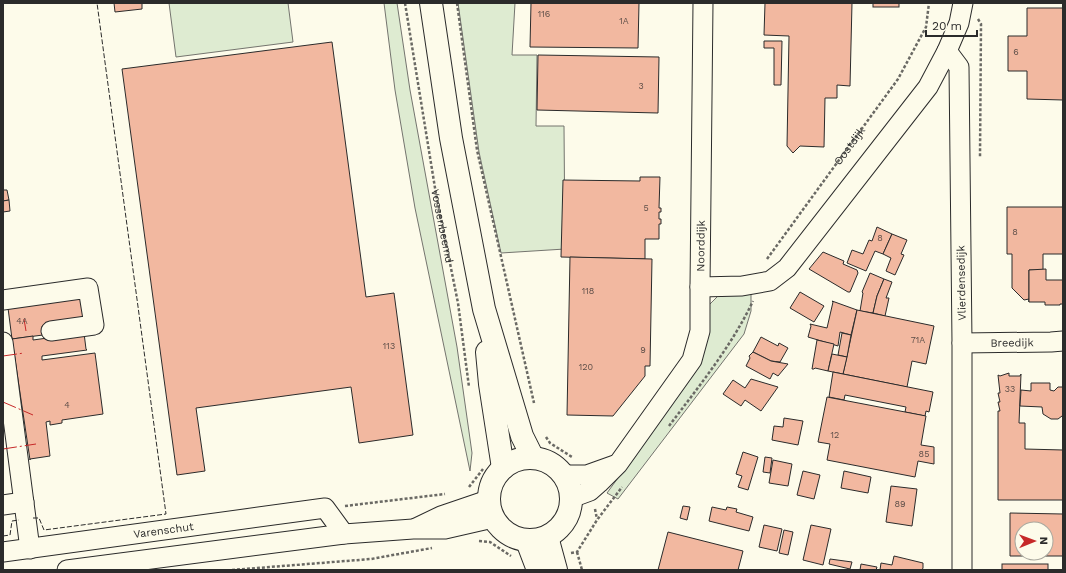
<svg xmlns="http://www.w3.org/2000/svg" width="1066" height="573" viewBox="0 0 1066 573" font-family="'Work Sans',sans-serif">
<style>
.green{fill:#deebd1;stroke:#74746e}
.building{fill:#f2b8a0;stroke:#2b2b2b;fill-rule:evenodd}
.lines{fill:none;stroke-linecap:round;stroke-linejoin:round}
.minor-casing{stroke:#2b2b2b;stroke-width:21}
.major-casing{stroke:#2b2b2b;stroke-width:24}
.path{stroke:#6a6964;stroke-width:2.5;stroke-dasharray:3 2;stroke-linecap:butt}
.minor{stroke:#fdfbea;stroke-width:19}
.major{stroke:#fdfbea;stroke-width:22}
.fence{stroke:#2b2b2b;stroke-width:1;stroke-dasharray:5 2;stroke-linecap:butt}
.power{stroke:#c62828;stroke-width:1;stroke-dasharray:14 3 2 3;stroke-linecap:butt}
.labels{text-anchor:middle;stroke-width:3;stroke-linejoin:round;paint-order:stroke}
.number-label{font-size:9px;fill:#5d4e48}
.street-label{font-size:11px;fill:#2b2b2b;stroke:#fdfbea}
</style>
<rect width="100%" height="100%" fill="#fdfbea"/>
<g class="green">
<path d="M169 3H288L293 42 176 57Z"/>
<path d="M384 3H397L410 90 457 347 472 453 470 471 415 208 395 90Z"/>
<path d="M458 3H515L512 55H537L536 126H564L565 249 501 253 479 152Z"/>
<path d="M751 294V311L744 334 618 499 607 493 695 372 705 348 709 305 718 296Z"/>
</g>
<g class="building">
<path d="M114 3H142V9L115 12Z"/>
<path d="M531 3H639L638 48 530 47Z"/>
<path d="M765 3H852L850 86 837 85V98H825L824 147 800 146 793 153 787 146 789 36 764 35Z"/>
<rect x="873" y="3" width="26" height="4"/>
<path d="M1027 8H1063V100L1027 99V71H1008V36H1027Z"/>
<path d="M764 41H782L781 85H774V48H764Z"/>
<path d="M332 42 366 297 394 293 413 435 359 443 351 387 196 408 205 471 177 475 122 69Z"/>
<path d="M538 55 659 57 658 113 537 110Z"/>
<path d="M640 177H660L659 208H661V212H659V219H661V224H659V239H645V259L561 257 563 180 640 181Z"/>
<path d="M3 190H7L9 200 3 201Z"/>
<path d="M9 200 10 211 3 212V201Z"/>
<path d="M1007 207H1063V254H1043V270H1029V302V299L1024 300 1012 288V254H1007Z"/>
<path d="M877 227 892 234 883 254 875 251 866 271 847 263 852 250 863 254 869 240 872 241Z"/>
<path d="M892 234 907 240 901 254 904 255 895 275 886 271 891 258 883 254Z"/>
<path d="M823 252 844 261 843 264 857 270 858 273 850 292H848L809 269Z"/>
<path d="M570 257 652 259 650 366H645V376L613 416 567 415Z"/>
<path d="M1046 269V280H1063V304H1060V305H1045V302H1029V270Z"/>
<path d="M870 273 884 279 877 296 873 313 860 311 863 293 862 292Z"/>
<path d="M884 279 892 282 886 298H889L885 316 873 313 877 296Z"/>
<path d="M800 292 824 306 814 322 790 308Z"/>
<path d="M83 298 86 319 42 326 43 335 12 339 8 308Z"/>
<path d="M832 301 857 310 851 335 840 332 838 346 808 337 811 326 810 324 827 328 833 302Z"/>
<path d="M857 310 934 326 926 364 912 361 907 387 843 374Z"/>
<path d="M84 333 86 349 87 350 42 356V360L95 353 103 414 62 420V423L50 425V421L46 422 50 456 30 459V460L12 339 33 336V340Z"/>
<path d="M842 333 851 335 847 357 838 355Z"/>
<path d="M761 337 778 346 779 343 788 348 780 362 771 361 753 352Z"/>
<path d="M817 340 834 344 828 371 815 368 814 369H812Z"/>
<path d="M753 352 771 361 788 364 778 376 773 373 770 379 746 366 750 358 749 356Z"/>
<path d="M832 354 847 357 843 374 828 371Z"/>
<path d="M833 372 933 392 929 412 926 411 925 416 905 412 906 407 845 395 844 400 829 397Z"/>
<path d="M1009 373V376H1020L1021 374 1019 423H1025V449L1063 450V500H998V411H1000L998 402H1000L998 393H1000L998 375 1000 376Z"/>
<path d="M751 379 778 387 761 411 745 400 741 406 723 394 733 380 745 388Z"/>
<path d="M1031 383H1050V390L1054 391 1058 387H1063V417L1062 416 1058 419H1051L1043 414 1042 407 1020 406 1021 390 1031 391Z"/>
<path d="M827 397 926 416 921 445 934 447V464L918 461 915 477 827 460 830 444 818 442Z"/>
<path d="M784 418 803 421 798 445 772 440 774 426 783 427Z"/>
<path d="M743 452 758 457 748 490 738 487 742 476 736 474Z"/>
<path d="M765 457 772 458 770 473 763 472Z"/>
<path d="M773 460 792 464 788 486 769 483Z"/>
<path d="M803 471 820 475 814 499 797 495Z"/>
<path d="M844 471 871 477 868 493 841 488Z"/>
<path d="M891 486 917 489 912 526 886 522Z"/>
<path d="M683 506 690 507 687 520 680 518Z"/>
<path d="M712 507 726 510 727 507 737 509 736 512 753 517 749 531 709 521Z"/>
<path d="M1010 513 1063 514V556H1010ZM1022 529H1046V553H1022Z"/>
<path d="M764 525 782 529 777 551 759 547Z"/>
<path d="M811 525 831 529 823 565 803 560Z"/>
<path d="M784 530 793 532 788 555 779 553Z"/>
<path d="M668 532 743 551 738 570H658Z"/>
<path d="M894 556 923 563V568L922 570H880L881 563 892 565Z"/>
<path d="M830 559 852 562 850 569 829 564Z"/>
<path d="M861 564 877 567 876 570H860Z"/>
<rect x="1002" y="564" width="46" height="6"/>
</g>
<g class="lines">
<g class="minor-casing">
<g id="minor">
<path d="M700 287 742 286 770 281 787 268 928 87 947 51"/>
<path d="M3 300 88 288 94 325 51 331"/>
<path d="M3 342 30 549"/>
<path id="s3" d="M962 343 1051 342 1063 341"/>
<path d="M564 475H587L615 465"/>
<path id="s4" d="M571 498 590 491 599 483 618 464 692 360 700 331V287L703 3"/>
<path d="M3 505 24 502"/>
<path d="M416 528 441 516 488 500"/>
<path id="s5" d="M3 552 325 508 344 534"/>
<path d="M67 570 344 534 413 529H445L493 518"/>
<path d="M962 570V343L959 67 947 51 959 23 963 3"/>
</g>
</g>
<g class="major-casing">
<g id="major">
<path d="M431 3 451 138 484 309 522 436 533 458"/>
<path d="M487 352 490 384 503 468"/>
<circle cx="530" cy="499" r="41"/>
<path d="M547 537 556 570"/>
<path d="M527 541 538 570"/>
</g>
</g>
<g class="path">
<path id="s1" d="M405 3 436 194 458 303 469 387"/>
<path d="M457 3 477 150 534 403"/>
<path d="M978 19 981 24 980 158"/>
<path id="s2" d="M767 259 898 79 926 27 929 3"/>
<path d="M669 426C699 386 731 347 753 301"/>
<path d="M546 437 550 443 572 457"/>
<path d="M469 487 483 469"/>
<path d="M345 506 445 494"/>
<path d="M595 509 597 519"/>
<path d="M479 541 490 542 511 556"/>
<path d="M577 552 582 570"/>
<path d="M571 553 577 552 597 520 622 487"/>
<path d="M232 570 371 559 432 548"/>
</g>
<use href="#minor" class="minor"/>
<use href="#major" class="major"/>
<g class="fence">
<path d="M33 518H39L44 530 166 514 97 3"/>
<path d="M3 536 10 535 12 521 19 520"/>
</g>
<g class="power">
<path d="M24 319 26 331"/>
<path d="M3 356 24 353"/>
<path d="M3 402 33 415"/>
<path d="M3 449 36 444"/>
</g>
</g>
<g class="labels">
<g class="number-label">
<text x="544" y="17">116</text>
<text x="624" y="24">1A</text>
<text x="1016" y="55">6</text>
<text x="641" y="89">3</text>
<text x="646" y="211">5</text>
<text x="1015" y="235">8</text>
<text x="880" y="241">8</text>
<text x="588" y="294">118</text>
<text x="22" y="324">4A</text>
<text x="918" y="343">71A</text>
<text x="389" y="349">113</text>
<text x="643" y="353">9</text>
<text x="586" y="370">120</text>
<text x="1010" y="392">33</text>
<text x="67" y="408">4</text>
<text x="835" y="438">12</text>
<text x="924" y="457">85</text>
<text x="900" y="507">89</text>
</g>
<g class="street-label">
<text dy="4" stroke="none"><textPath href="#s2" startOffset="140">Oostdijk</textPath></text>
<text dy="4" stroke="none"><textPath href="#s1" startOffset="226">Vossenbeemd</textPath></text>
<text dy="4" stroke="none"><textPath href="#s4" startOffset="302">Noorddijk</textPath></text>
<text transform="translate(961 283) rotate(-91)" y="4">Vlierdensedijk</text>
<text dy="4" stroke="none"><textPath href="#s3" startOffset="50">Breedijk</textPath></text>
<text dy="4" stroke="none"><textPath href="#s5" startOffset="162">Varenschut</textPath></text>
</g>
</g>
<rect width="1066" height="573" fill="none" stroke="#2b2b2b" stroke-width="8"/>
<g transform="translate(1034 541) rotate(89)"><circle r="19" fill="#fdfbea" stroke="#a9a89e"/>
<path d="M0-3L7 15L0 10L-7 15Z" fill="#c62828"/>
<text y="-6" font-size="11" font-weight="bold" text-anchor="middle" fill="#2b2b2b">N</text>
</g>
<path d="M926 30v6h51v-6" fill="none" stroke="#2b2b2b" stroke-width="2"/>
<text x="932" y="30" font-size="12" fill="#2b2b2b" stroke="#fdfbea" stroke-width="3" paint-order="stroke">20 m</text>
</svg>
